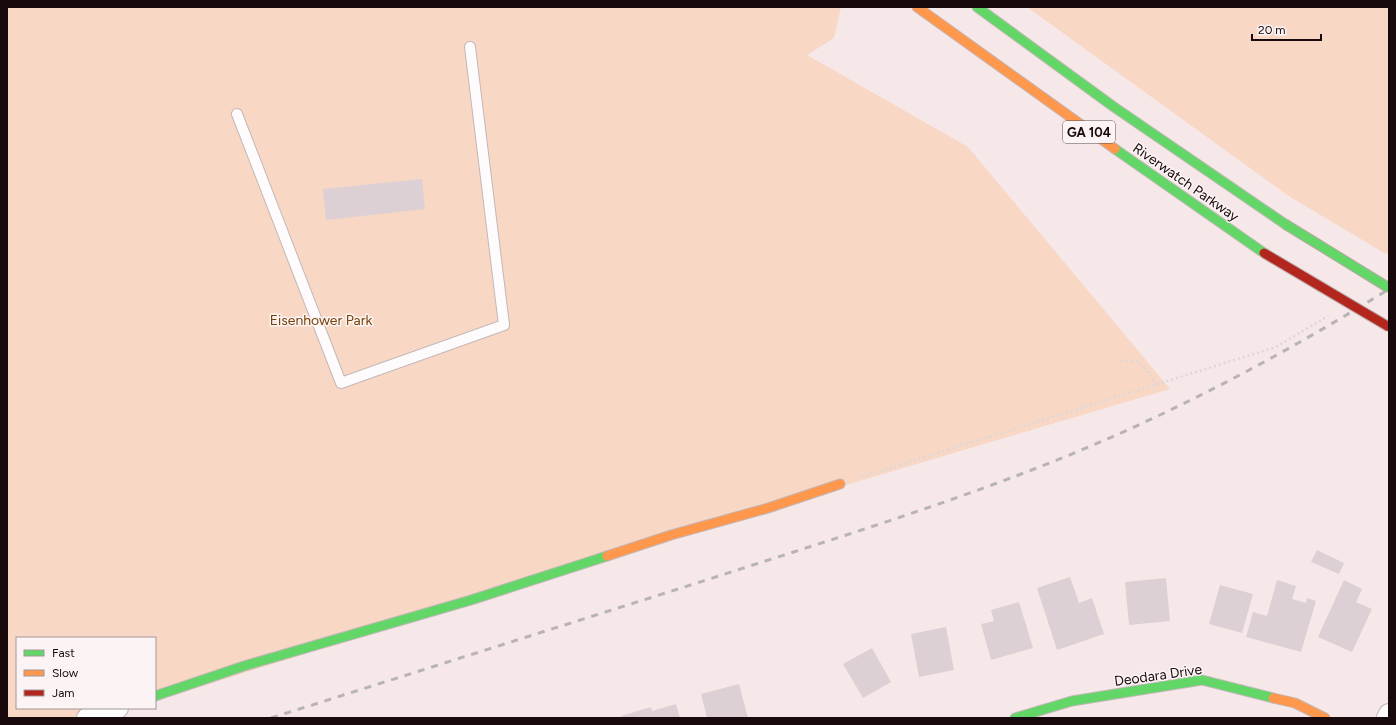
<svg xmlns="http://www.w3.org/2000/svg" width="1396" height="725" viewBox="0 0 1396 725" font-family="Figtree,sans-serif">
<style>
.green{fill:#f8d8c5}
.building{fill:#ddd0d4}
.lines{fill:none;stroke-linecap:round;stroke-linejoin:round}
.lane-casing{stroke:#c4b7b8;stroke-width:12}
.street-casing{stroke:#c4b7b8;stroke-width:22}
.fast-casing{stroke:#c4b7b8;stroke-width:11}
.slow-casing{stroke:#c4b7b8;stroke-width:11}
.path{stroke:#dcd7d8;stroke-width:2.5;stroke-dasharray:2 3;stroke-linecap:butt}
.lane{stroke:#fefbfc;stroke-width:10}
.street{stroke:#fefbfc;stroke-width:20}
.fast{stroke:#63d668;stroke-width:9}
.slow{stroke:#ff974d;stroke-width:9}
.rail{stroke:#b8b4b4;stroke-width:3;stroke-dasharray:7 7;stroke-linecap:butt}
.fast-bridge-casing{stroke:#b9a7a5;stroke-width:11;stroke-linecap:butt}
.jam-bridge-casing{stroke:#b9a7a5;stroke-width:11;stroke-linecap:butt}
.fast-bridge{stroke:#63d668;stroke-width:9}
.jam-bridge{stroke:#b3261e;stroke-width:9}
.labels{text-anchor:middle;stroke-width:3;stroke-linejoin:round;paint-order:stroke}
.shield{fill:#fcf4f4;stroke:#5c5052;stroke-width:1}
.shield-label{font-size:13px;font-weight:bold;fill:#180a0c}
.street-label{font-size:14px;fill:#180a0c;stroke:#fcf4f4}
.park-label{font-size:14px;fill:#764206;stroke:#fcf4f4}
</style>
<rect width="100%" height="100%" fill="#f6e7e9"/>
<g class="green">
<path d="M7 7H841L834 38 807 55 968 147 1170 389 768 508 155 701V638H17V708H133L101 718H7Z"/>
<path d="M1027 7H1389V251L1386 254 1290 197Z"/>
</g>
<g class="building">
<path d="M422 179 425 209 326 220 323 189Z"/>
<path d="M1317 550 1344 563 1339 574 1311 562Z"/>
<path d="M1070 577 1079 603 1092 598 1104 634 1057 650 1037 588Z"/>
<path d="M1166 578 1170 621 1129 625 1125 582Z"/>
<path d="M1277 580 1296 586 1292 599 1306 603 1307 598 1316 601 1301 652 1246 637 1253 612 1267 616Z"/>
<path d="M1344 580 1362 589 1356 602 1372 609 1352 652 1318 637Z"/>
<path d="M1220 585 1253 594 1242 633 1209 624Z"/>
<path d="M1019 602 1033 648 991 660 981 624 994 621 991 610Z"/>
<path d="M946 627 954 670 919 677 911 634Z"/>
<path d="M872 648 891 682 863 698 843 664Z"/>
<path d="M739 684 748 718H707L701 694Z"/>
<path d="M676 704 680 718H621V716L651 707 652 711Z"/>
</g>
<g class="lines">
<g class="lane-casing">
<path id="lane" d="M237 114 341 383 504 325 470 47"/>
</g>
<g class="street-casing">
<g id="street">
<path d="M87 718 118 708"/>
<path d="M1387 718 1389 714"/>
</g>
</g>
<g class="fast-casing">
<g id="fast">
<path d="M977 7 1114 107 1285 224"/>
<path d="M1115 149 1264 253"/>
<path d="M155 696 244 666 471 600 607 556"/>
<path d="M1015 718 1072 701 1202 680 1273 698"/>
</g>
</g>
<g class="slow-casing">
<g id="slow">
<path d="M917 7 1115 149"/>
<path d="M607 556 671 535 768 508 840 484"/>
<path d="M1273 698 1295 703 1325 718"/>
</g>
</g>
<g class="path">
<path d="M1116 360 1139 362 1157 385"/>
<path d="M861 477 1276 347 1328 316"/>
</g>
<use href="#lane" class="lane"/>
<use href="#street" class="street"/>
<use href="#fast" class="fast"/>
<use href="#slow" class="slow"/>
<path class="rail" d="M271 718C413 673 555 628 697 583 808 547 920 513 1029 471 1155 423 1275 360 1389 289"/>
<g class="fast-bridge-casing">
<path id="fast-bridge" d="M1285 224 1389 288"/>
</g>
<g class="jam-bridge-casing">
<path id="jam-bridge" d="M1264 253 1389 327"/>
</g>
<use href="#fast-bridge" class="fast-bridge"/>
<use href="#jam-bridge" class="jam-bridge"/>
</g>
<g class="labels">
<rect class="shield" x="1063" y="121" width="52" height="22" rx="3"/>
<g class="shield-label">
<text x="1089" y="137">GA 104</text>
</g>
<g class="street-label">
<text transform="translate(1186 182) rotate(35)" y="5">Riverwatch Parkway</text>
<text transform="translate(1158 675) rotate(-8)" y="5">Deodara Drive</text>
</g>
<g class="park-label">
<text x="321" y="325">Eisenhower Park</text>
</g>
</g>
<rect width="1396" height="725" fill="none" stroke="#180a0c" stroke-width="16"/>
<rect x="16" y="637" width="140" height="72" fill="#fcf4f4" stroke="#a19697"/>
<rect x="24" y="650" width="20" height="6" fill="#63d668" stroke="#a19697"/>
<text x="52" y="657" font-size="12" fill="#180a0c">Fast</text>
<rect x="24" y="670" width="20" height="6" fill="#ff974d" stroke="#a19697"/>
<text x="52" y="677" font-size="12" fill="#180a0c">Slow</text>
<rect x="24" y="690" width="20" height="6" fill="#b3261e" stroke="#a19697"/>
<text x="52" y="697" font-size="12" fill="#180a0c">Jam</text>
<path d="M1252 34v6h69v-6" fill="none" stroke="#180a0c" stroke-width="2"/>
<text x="1258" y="34" font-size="12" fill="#180a0c" stroke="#fcf4f4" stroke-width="3" paint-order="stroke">20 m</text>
</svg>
